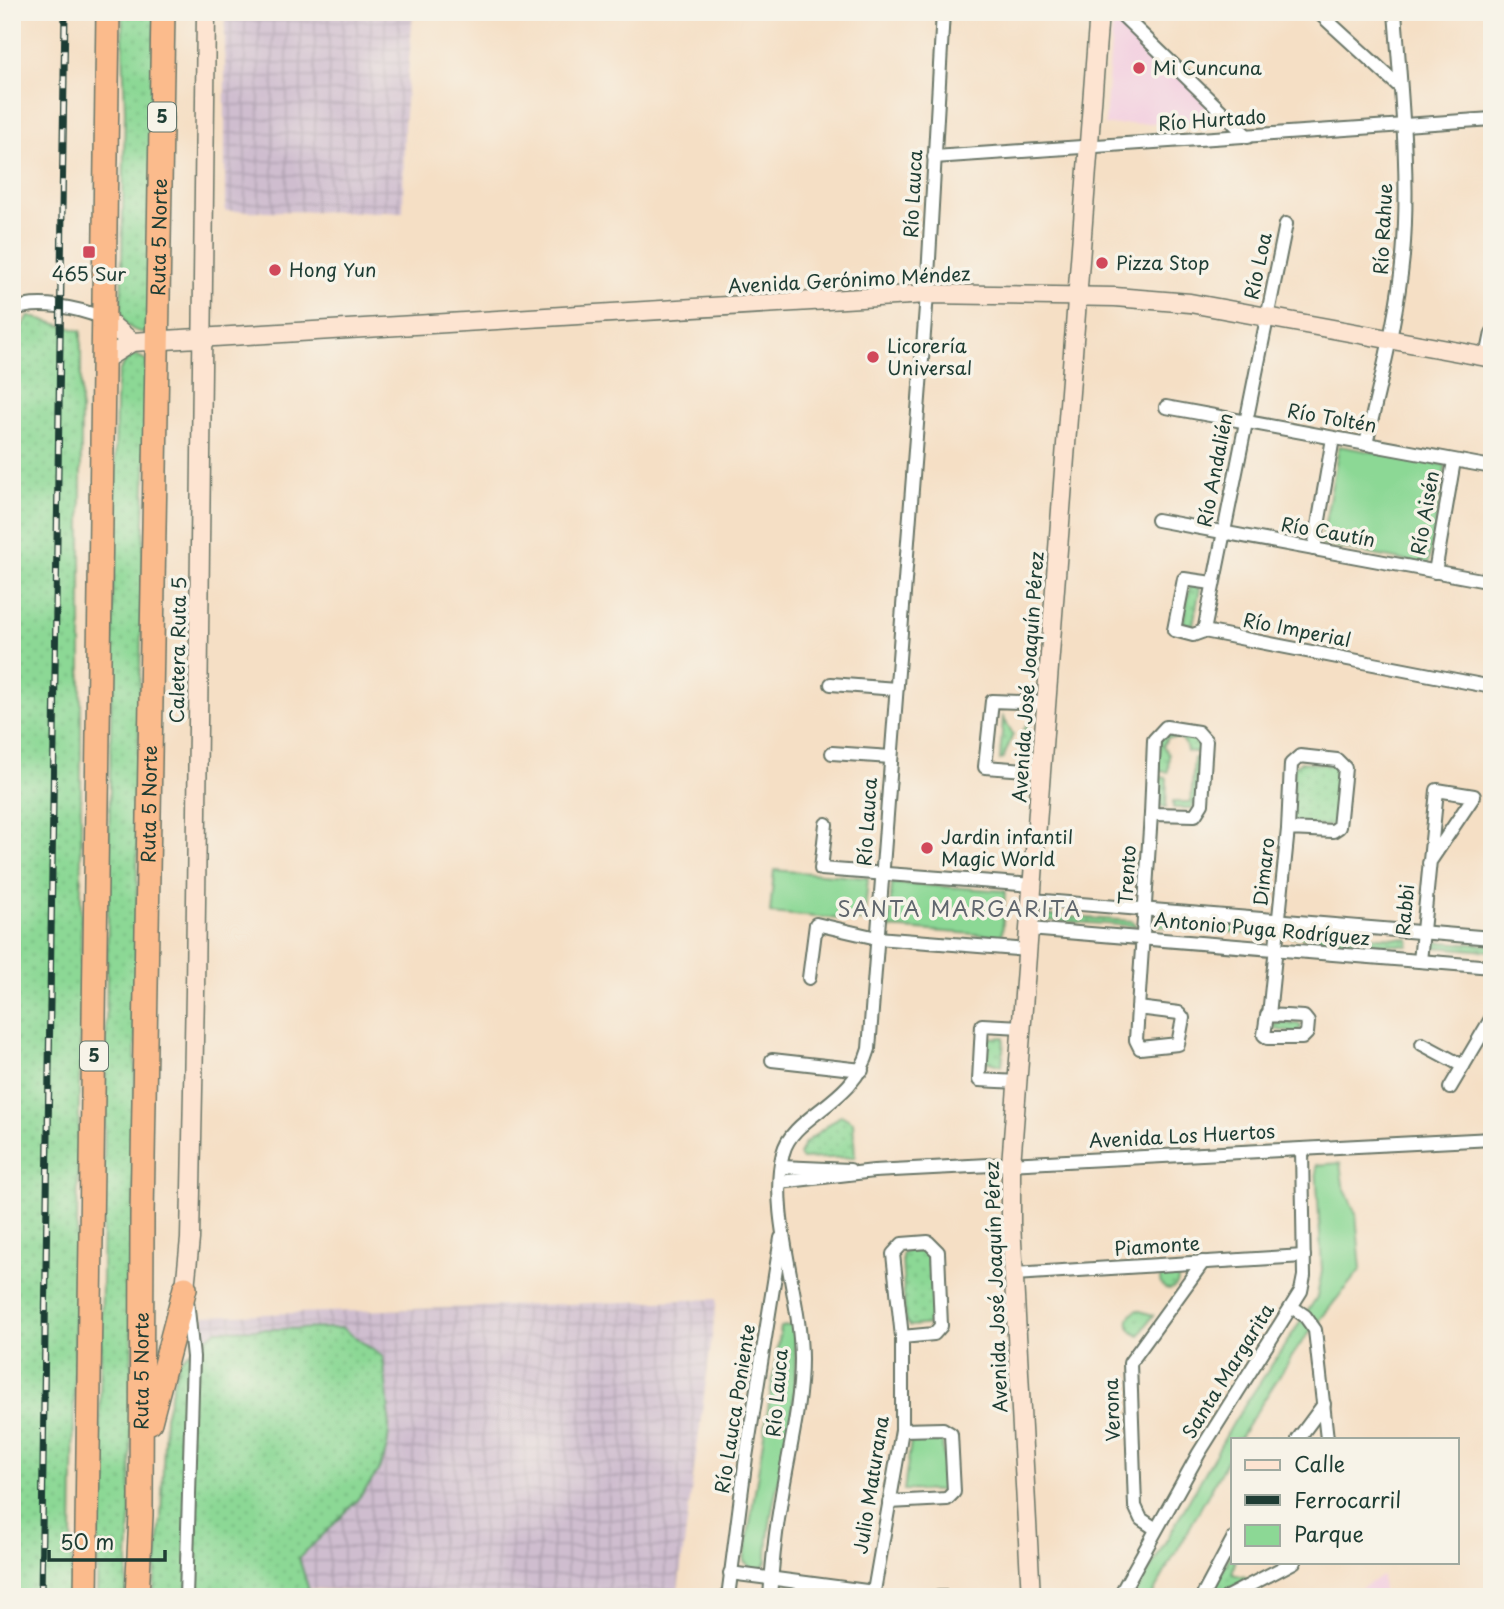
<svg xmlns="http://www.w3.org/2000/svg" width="1504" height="1609" viewBox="0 0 1504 1609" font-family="'Playpen Sans',sans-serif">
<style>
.built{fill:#f3cfe0}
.industrial{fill:url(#industrial-grid)}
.grass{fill:url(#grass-dots);stroke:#568a64;stroke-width:2}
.park{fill:#8cd895;stroke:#568a64;stroke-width:2}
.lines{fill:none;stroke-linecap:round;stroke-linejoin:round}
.street-casing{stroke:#6a7667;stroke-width:16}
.secondary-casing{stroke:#6a7667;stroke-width:21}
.highway-casing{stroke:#6a7667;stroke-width:26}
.street{stroke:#fff;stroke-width:12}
.secondary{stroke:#fde4d1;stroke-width:18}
.highway{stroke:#fbbb8c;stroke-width:23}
.rail-casing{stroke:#1f3d34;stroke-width:7}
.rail{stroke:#f7f3e8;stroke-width:4.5;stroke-dasharray:13;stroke-linecap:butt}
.poi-dot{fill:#d1495b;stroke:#f7f3e8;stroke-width:2.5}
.labels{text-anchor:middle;stroke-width:7;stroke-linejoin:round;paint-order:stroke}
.shield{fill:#f7f3e8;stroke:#60746a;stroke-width:2}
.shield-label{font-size:18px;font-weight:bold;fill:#1f3d34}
.poi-label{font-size:19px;fill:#1f3d34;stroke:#f7f3e8;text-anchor:start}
.street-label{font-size:19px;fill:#1f3d34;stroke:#f7f3e8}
.neighbourhood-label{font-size:21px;letter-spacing:2px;fill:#60676e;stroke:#f7f3e8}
</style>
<defs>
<pattern id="industrial-grid" width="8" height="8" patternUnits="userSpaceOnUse" patternTransform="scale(1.75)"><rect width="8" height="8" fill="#cfbdcf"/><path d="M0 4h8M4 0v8" fill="none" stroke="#b1a3b2"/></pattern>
<pattern id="grass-dots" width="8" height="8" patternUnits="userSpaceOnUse" patternTransform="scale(1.75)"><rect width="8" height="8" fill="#8cd895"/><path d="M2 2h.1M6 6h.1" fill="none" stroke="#78ba81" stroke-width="1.8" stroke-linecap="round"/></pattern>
</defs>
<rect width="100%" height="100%" fill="#f7f3e8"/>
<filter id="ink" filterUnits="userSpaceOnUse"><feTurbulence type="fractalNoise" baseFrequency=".0143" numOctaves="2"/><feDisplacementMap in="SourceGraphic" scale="14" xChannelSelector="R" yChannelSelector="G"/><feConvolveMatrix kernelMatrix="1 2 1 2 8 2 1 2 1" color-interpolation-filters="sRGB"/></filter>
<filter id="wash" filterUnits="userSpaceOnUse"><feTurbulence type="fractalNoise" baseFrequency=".00686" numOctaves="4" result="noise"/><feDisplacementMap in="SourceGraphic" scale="28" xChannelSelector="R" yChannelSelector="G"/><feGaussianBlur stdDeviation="1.57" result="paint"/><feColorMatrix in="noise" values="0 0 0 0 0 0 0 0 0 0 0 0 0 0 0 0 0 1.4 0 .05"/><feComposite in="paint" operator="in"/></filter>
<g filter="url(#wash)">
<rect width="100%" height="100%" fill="#f5dfc5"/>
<g class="built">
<path d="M1113 16 1225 120 1105 125Z"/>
<path d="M1382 1576 1383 1597H1345Z"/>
</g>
<g class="industrial">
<path d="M225 12H413L404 126 403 212 225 211Z"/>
<path d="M717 1299 677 1597H427L199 1580 204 1316Z"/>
</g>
<g class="grass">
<path d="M122 12H155L148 333C131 332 124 326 121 309L125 111Z"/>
<path d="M29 316 81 331V977L71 1597H12V341Z"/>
<path d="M136 355 146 360 148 370 139 715 130 1523 126 1597H97L116 402C117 383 115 363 136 355Z"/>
<path d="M1190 586 1200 588 1193 625 1183 623Z"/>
<path d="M1003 717 1013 734 1003 759 1000 760Z"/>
<path d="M1029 721 1026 765 1020 736Z"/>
<path d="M1168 732 1194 738 1200 743V753L1187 751C1186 739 1179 736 1167 738L1163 746 1169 755 1168 772 1158 771 1160 739Z"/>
<path d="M1194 758H1200L1197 800 1192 808H1173V802H1191Z"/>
<path d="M1301 762 1335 765 1340 771 1337 821 1332 826 1296 825 1292 822 1294 766Z"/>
<path d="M1158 777 1167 778 1166 808 1158 804Z"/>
<path d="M1041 915 1133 921 1136 926 1041 920Z"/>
<path d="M1159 920 1267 929 1266 935 1158 926Z"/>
<path d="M1291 931 1409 939 1408 946 1290 936Z"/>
<path d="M1435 942 1492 945V951L1434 947Z"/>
<path d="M1274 1023 1298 1024 1302 1027 1295 1033 1273 1029Z"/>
<path d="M1004 1037 1002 1066 986 1061 988 1038Z"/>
<path d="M841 1115 853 1122 855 1157 801 1159 799 1155 804 1144Z"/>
<path d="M926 1250 931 1259 936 1321 933 1324 910 1326 905 1320 902 1255 905 1251Z"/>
<circle cx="1169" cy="1280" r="9"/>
<path d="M1137 1310 1153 1315 1139 1336C1126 1330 1125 1317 1137 1310Z"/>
<path d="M342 1328 383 1357C386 1387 394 1425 385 1454 376 1489 324 1533 299 1558L311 1597H153L161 1519 165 1417 179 1361 217 1330Z"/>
<path d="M1230 1555 1235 1562 1232 1574 1245 1577 1247 1580 1211 1597Z"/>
</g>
<g class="park">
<path d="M1339 446 1446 465 1428 565 1321 545Z"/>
<path d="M774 870 868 878 864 921 770 913Z"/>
<path d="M892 883 1005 891 1002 936 889 928Z"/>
<path d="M1340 1163 1343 1185 1356 1214 1361 1269 1298 1347 1239 1439H1233V1450L1151 1597H1134L1235 1420 1317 1297 1322 1271 1316 1165Z"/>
<path d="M795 1324C796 1358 796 1394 790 1427 782 1471 767 1516 767 1561L762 1568 754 1571 744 1561 781 1327Z"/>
<path d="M915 1437 942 1439 946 1491 904 1490 911 1441Z"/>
</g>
</g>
<g filter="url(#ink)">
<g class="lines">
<g class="street-casing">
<g id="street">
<path d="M1119 12 1248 137"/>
<path d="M1318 12 1400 87"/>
<path d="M934 157 1492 119"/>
<path d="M12 310C38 299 78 308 103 318"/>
<path d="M1487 357 1492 333"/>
<path d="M1166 407 1492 467"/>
<path d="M1366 444C1380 382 1397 320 1403 256 1410 175 1401 93 1395 12"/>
<path d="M1157 520 1492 582"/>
<path d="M1314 549 1333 438"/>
<path d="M1435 572 1454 461"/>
<path d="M1212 583 1184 579 1174 630 1193 635 1204 631 1492 687"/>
<path d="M1204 631 1286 224"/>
<path d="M831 684 896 689"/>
<path d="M1166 727 1198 732 1206 741 1202 804 1195 815 1151 814 1154 740Z"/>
<path d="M832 753 891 757"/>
<path d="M1041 771 985 767 992 701 1047 703"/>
<path d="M826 824 821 869 1033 885"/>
<path d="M1032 900 1492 938"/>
<path d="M1029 929 1492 967"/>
<path d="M1420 961 1437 790 1474 796 1429 863"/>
<path d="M809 978 816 924 877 938 1028 950"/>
<path d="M1138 1008 1151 814"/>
<path d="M1138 1008 1179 1013 1183 1018 1178 1044 1140 1048 1136 1040Z"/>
<path d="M1267 1015 1304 1017 1308 1022 1307 1033 1302 1038H1268L1264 1035Z"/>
<path d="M1269 1015 1288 829 1291 764 1300 756 1337 760 1345 768 1339 827 1333 831 1288 829"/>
<path d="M1422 1044 1463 1066"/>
<path d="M772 1060 862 1070"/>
<path d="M1018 1082 979 1080 982 1025 1022 1027"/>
<path d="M1450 1088 1492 1017"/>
<path d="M781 1167 850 1170"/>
<path d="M780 1182 874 1171 1492 1139"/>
<path d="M1014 1274 1304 1256"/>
<path d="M1292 1307 1305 1316 1315 1330 1327 1439"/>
<path d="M1298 1439 1324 1404"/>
<path d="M889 1502 947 1499 954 1492 951 1434 943 1429 902 1430"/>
<path d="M1156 1529 1141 1519 1135 1506 1130 1363 1203 1262"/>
<path d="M730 1573 874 1592"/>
<path d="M186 1597 193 1357 187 1300"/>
<path d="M728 1597 746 1457 781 1238"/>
<path d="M770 1597C772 1567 775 1536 780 1507 787 1457 801 1410 801 1359 801 1295 768 1213 783 1153 792 1115 854 1104 869 1049L927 294 943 12"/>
<path d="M873 1597 902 1430V1337L893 1254 902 1244 928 1242 938 1252 941 1326 934 1334 902 1337"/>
<path d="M939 1597H960"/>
<path d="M1119 1597 1199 1453 1301 1291 1304 1276 1302 1149"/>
<path d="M1202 1597 1233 1539"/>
<path d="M1227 1597 1294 1562"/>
</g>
</g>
<g class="secondary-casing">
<g id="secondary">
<path d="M103 318 132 342"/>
<path d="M102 361 132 342 927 294 1115 297 1190 303 1492 358"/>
<path d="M185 1288 190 1239 195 991 206 12"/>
<path d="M1031 1597 1011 1223V1165L1099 12"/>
</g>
</g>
<g class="highway-casing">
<g id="highway">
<path d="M150 1422 185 1288"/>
<path d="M86 1597 108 12"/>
<path id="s1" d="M137 1597 141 1515 142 1216 163 12"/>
</g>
</g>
<use href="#street" class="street"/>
<use href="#secondary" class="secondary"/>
<use href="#highway" class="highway"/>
<g class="rail-casing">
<path id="rail" d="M41 1597 65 12"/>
</g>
<use href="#rail" class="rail"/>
</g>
</g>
<g class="poi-dot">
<circle cx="1139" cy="68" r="7"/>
<rect x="82" y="245" width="14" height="14" rx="3.5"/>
<circle cx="1102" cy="263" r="7"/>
<circle cx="275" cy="270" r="7"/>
<circle cx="873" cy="357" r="7"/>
<circle cx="927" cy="848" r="7"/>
</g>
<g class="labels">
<g class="shield">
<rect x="148" y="102.5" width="28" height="29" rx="5"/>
<rect x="80" y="1041.5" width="28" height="29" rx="5"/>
</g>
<g class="shield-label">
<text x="162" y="123">5</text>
<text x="94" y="1062">5</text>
</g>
<g class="poi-label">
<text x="1153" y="75">Mi Cuncuna</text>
<text x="1116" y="270">Pizza Stop</text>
<text x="289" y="277">Hong Yun</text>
<text x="89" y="281" text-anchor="middle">465 Sur</text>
<text x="887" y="353">Licorería<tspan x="887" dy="22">Universal</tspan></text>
<text x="941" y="844">Jardin infantil<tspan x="941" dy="22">Magic World</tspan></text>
</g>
<g class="street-label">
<text transform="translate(1212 120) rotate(-4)" y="7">Río Hurtado</text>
<text transform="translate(913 194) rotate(-87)" y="7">Río Lauca</text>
<text transform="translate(1383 229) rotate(-87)" y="7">Río Rahue</text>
<text dy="7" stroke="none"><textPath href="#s1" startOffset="1360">Ruta 5 Norte</textPath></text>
<text transform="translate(1258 266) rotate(-78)" y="7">Río Loa</text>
<text transform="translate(849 280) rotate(-3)" y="7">Avenida Gerónimo Méndez</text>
<text transform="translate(1332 418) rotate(10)" y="7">Río Toltén</text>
<text transform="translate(1215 470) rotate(-79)" y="7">Río Andalién</text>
<text transform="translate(1425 513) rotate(-80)" y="7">Río Aisén</text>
<text transform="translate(1328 532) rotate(10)" y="7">Río Cautín</text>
<text transform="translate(1297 630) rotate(11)" y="7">Río Imperial</text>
<text transform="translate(178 650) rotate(-89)" y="7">Caletera Ruta 5</text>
<text transform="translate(1028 677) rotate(-86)" y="7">Avenida José Joaquín Pérez</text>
<text dy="7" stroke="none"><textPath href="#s1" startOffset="793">Ruta 5 Norte</textPath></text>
<text transform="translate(867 822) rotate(-86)" y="7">Río Lauca</text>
<text transform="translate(1264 872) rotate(-84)" y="7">Dimaro</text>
<text transform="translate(1127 875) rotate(-86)" y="7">Trento</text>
<text transform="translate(1405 910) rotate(-85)" y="7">Rabbi</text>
<text transform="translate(1262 929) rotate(5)" y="7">Antonio Puga Rodríguez</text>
<text transform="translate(1182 1136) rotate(-3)" y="7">Avenida Los Huertos</text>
<text transform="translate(1157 1246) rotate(-4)" y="7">Piamonte</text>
<text transform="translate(996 1287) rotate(-92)" y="7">Avenida José Joaquín Pérez</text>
<text dy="7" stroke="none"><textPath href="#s1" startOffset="226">Ruta 5 Norte</textPath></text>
<text transform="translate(1228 1371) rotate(-58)" y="7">Santa Margarita</text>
<text transform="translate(777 1393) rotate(-85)" y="7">Río Lauca</text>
<text transform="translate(735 1409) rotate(-81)" y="7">Río Lauca Poniente</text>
<text transform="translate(1112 1410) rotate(-92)" y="7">Verona</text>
<text transform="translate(871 1485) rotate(-81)" y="7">Julio Maturana</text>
</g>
<g class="neighbourhood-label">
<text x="960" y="917">SANTA MARGARITA</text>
</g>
</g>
<rect width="1504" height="1609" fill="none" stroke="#f7f3e8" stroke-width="42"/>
<rect x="1231" y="1438" width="228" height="126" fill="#f7f3e8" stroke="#a1aaa0" stroke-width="2"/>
<rect x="1245" y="1460" width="35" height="10" fill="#fde4d1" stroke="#a1aaa0" stroke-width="2"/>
<text x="1294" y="1472" font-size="21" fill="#1f3d34">Calle</text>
<rect x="1245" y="1495" width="35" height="10" fill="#1f3d34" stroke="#a1aaa0" stroke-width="2"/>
<text x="1294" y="1508" font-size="21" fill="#1f3d34">Ferrocarril</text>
<rect x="1245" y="1525" width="35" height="21" fill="#8cd895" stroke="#a1aaa0" stroke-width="2"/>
<text x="1294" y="1542" font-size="21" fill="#1f3d34">Parque</text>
<path d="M49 1550v10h116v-10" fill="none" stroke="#1f3d34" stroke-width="3.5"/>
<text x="60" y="1550" font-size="21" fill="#1f3d34" stroke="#f7f3e8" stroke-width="5" paint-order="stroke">50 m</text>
</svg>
